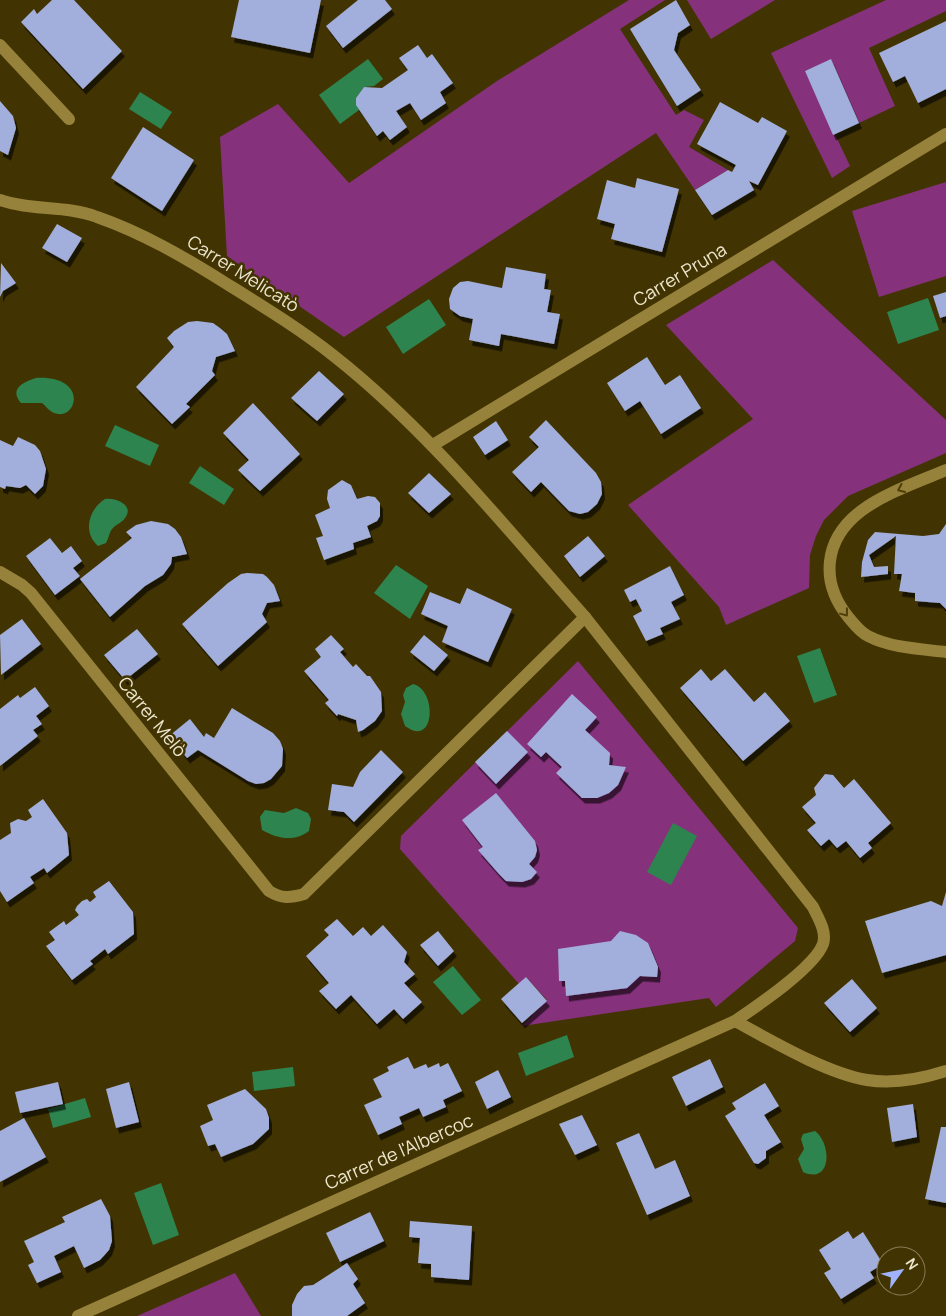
<svg xmlns="http://www.w3.org/2000/svg" width="946" height="1316" viewBox="0 0 946 1316" font-family="Manrope,sans-serif">
<style>
.green{fill:#86317c}
.water{fill:#2d844e}
.building{fill:#a2aedb;filter:url(#shadow)}
.lines{fill:none;stroke-linecap:round;stroke-linejoin:round}
.minor{stroke:#97823c;stroke-width:12}
.oneway{stroke:#4f400b}
.labels{text-anchor:middle;stroke-width:5;stroke-linejoin:round;paint-order:stroke}
.street-label{font-size:18px;fill:#ede6ce;stroke:#423402}
</style>
<defs>
<filter id="shadow"><feDropShadow dx="3" dy="5.5" stdDeviation="0" flood-color="#0009"/></filter>
</defs>
<rect width="100%" height="100%" fill="#423402"/>
<g class="green">
<path d="M629 0H665L620 29 676 115 684 110 704 120 689 147 728 170 695 190 656 133 344 337 227 256 220 137 278 104 349 183 497 81Z"/>
<path d="M687 0H775L711 39Z"/>
<path d="M886 0H946V11L869 48 895 106 859 123 831 60 805 71 850 166 832 178 771 53Z"/>
<path d="M946 182V276L879 297 852 211Z"/>
<path d="M773 260 946 420V453L848 496 824 520 816 536 810 555 809 588 726 625 719 607 628 505 753 419 666 325Z"/>
<path d="M578 661 798 928 795 941 716 1007 709 998 522 1026 547 1000 526 977 519 984 400 849 401 836Z"/>
<path d="M235 1273 261 1316H137Z"/>
</g>
<g class="water">
<path d="M368 59 383 79 374 86 364 87 356 98 359 110 340 124 319 95Z"/>
<path d="M140 92 172 112 161 129 129 109Z"/>
<path d="M928 298 939 330 898 344 887 312Z"/>
<path d="M429 299 446 325 403 354 386 327Z"/>
<path d="M36 378C89 375 78 422 54 413 49 411 46 406 42 403H21C9 389 23 382 36 378Z"/>
<path d="M115 425 159 445 150 466 105 446Z"/>
<path d="M200 466 234 489 224 505 189 483Z"/>
<path d="M105 499C115 497 135 505 125 518 122 523 116 524 113 528 109 532 109 538 106 543L98 546C82 532 89 509 105 499Z"/>
<path d="M396 565 428 586 410 619 374 593Z"/>
<path d="M820 648 837 695 814 703 797 656Z"/>
<path d="M413 684C437 689 436 749 405 726L401 714 405 702 403 695 406 688Z"/>
<path d="M296 808 308 813 311 819 309 831C294 842 278 839 262 830L260 817 265 810 284 813Z"/>
<path d="M673 823 697 836 671 885 647 872Z"/>
<path d="M453 966 481 1000 462 1015 433 982Z"/>
<path d="M567 1035 574 1057 526 1076 518 1053Z"/>
<path d="M293 1067 295 1086 254 1091 252 1072Z"/>
<path d="M85 1098 91 1117 53 1128 48 1109Z"/>
<path d="M815 1131C832 1144 832 1185 803 1172L798 1159 804 1149 801 1139 803 1134Z"/>
<path d="M161 1183 179 1235 153 1245 134 1193Z"/>
</g>
<g class="building">
<path d="M52 0H74L122 51 83 89 21 22 34 9 37 14Z"/>
<path d="M239 0H321L310 53 231 37Z"/>
<path d="M358 0H385L392 9 343 48 326 26Z"/>
<path d="M676 0 690 25 678 33 674 50 701 90 677 106 630 29Z"/>
<path d="M946 21V89L918 103 905 76 893 82 879 53Z"/>
<path d="M418 45 427 58 432 54 453 83 440 92 446 103 421 120 410 103 396 111 407 127 390 140 383 131 377 136 356 105V98L364 87 382 88 408 70 399 58Z"/>
<path d="M831 59 859 123 833 135 805 71Z"/>
<path d="M0 101 13 116 16 128 8 155 0 151Z"/>
<path d="M720 102 758 123 762 117 787 131 758 185 749 181 754 190 712 215 695 190 728 170 732 172 736 165 697 144Z"/>
<path d="M143 127 194 160 162 211 111 178Z"/>
<path d="M637 178 679 189 662 252 611 239 615 224 597 219 607 180 635 188Z"/>
<path d="M57 224 82 238 67 262 42 248Z"/>
<path d="M1 263 16 283 3 291 0 297Z"/>
<path d="M506 267 546 274 544 289 551 290 547 312 560 314 554 344 501 334 499 346 469 340 473 319 460 316 450 309 449 299 453 288 460 282 468 281 502 288Z"/>
<path d="M946 292V316L940 318 933 296Z"/>
<path d="M197 321 213 323 220 328 227 334 235 351 216 357 212 371 215 375 186 404 190 407 172 424 136 387 174 347 167 338 174 331 188 322Z"/>
<path d="M647 357 665 385 680 375 701 408 661 434 640 401 625 411 607 383Z"/>
<path d="M319 371 344 394 317 421 291 398Z"/>
<path d="M253 403 300 454 260 491 238 470 249 460 223 433Z"/>
<path d="M546 420 596 473 601 482 602 494 597 504 588 512 580 514 569 511 541 482 531 492 512 472 539 447 529 437Z"/>
<path d="M496 421 508 440 485 455 473 437Z"/>
<path d="M18 437 35 445 40 451 46 469 43 486 35 494 26 485 20 488 6 486 5 489 0 487V440L13 446Z"/>
<path d="M429 473 451 494 429 513 408 493Z"/>
<path d="M342 480 351 485 357 499 368 496 375 497 380 503V516L377 521 367 526 371 537 353 543 354 549 324 560 316 538 323 536 315 515 330 508 327 499 328 490Z"/>
<path d="M151 521 168 524 175 529 181 537 187 554 172 557 171 564 163 575 145 586 110 617 80 579 132 538 126 532 136 525Z"/>
<path d="M946 524V609L940 603 915 601V593L899 591 902 574H894L896 536 869 555 874 567 888 566V574L861 577 862 562 868 540 875 532 923 536 939 534Z"/>
<path d="M588 536 605 556 580 577 564 556Z"/>
<path d="M50 538 62 553 71 546 82 561 73 568 80 576 55 595 26 556Z"/>
<path d="M670 566 684 595 671 602 680 619 660 628 663 634 646 641 633 616 642 611 636 599 630 602 624 590Z"/>
<path d="M247 573 263 574 267 577 274 585 280 601 267 603 262 614 267 622 218 666 182 624 228 583 241 574Z"/>
<path d="M467 588 512 609 488 662 442 642 448 626 421 614 430 592 460 604Z"/>
<path d="M22 619 41 644 1 675 0 635Z"/>
<path d="M137 629 158 654 125 680 104 655Z"/>
<path d="M331 635 344 649 340 652 353 667 356 664 367 676H370L381 692 382 711 375 721 363 730 358 732 356 720 338 714 337 716 325 703 329 700 304 671 321 657 315 649Z"/>
<path d="M424 635 448 655 434 671 410 652Z"/>
<path d="M701 669 711 681 725 669 754 702 765 692 790 721 743 761 680 688Z"/>
<path d="M35 687 49 706 36 716 42 724 33 730 38 736 0 766V709L18 695 20 698Z"/>
<path d="M572 694 597 717 585 730 610 753 609 765 626 767 618 785 609 793 597 798H582L556 773 562 767 546 752 541 757 527 744Z"/>
<path d="M232 708 273 733 280 741 283 749 282 766 271 779 264 783 256 784 248 781 198 750 187 758 169 736 190 719 204 737 206 733 214 738Z"/>
<path d="M507 731 528 752 496 784 475 762Z"/>
<path d="M381 750 403 772 354 822 344 812 328 810 332 784 353 787 360 772Z"/>
<path d="M825 774 833 775 844 788 854 779 891 823 868 843 872 848 860 858 846 841 837 848 829 839 821 846 807 830 816 823 802 807 816 795 814 788Z"/>
<path d="M496 793 535 841 537 850 535 857 529 864 537 872 531 879 522 882 506 881 499 874 478 850 483 847 462 820Z"/>
<path d="M43 799 67 833 69 855 47 873 44 868 30 877 34 883 7 902 0 891V840L11 833 10 823 18 819 26 821 32 817 28 810Z"/>
<path d="M109 881 133 912 134 934 108 954 105 949 90 961 93 964 72 980 46 946 55 940 49 932 64 921 66 925 79 915 75 910 77 906 82 901 87 899 90 902 96 897 93 892Z"/>
<path d="M946 892V955L882 973 865 921 931 901 942 906Z"/>
<path d="M337 919 353 936 363 927 371 936 383 925 407 952 404 962 415 974 404 983 422 1002 403 1019 394 1009 377 1024 351 995 336 1009 319 991 329 983 306 956 329 935 324 930Z"/>
<path d="M438 931 454 951 438 966 420 945Z"/>
<path d="M620 931 636 935 648 943 658 967 657 977 640 976 627 988 566 996 565 981H559L558 949 611 941Z"/>
<path d="M526 977 547 1001 522 1023 501 999Z"/>
<path d="M852 979 877 1008 850 1032 824 1003Z"/>
<path d="M408 1057 414 1069 426 1064 428 1068 439 1063 440 1067 448 1063 462 1091 443 1100 446 1107 423 1117 419 1108 399 1117 402 1124 378 1135 364 1105 382 1097 373 1079 389 1071 387 1067Z"/>
<path d="M710 1059 723 1087 686 1106 672 1077Z"/>
<path d="M498 1070 511 1097 487 1109 475 1082Z"/>
<path d="M58 1082 63 1104 20 1113 15 1092Z"/>
<path d="M129 1082 139 1122 116 1128 106 1089Z"/>
<path d="M765 1083 779 1106 764 1115 781 1142 766 1151V1158L758 1164 754 1163 725 1116 736 1109 732 1103Z"/>
<path d="M245 1089 266 1109 269 1118V1129L253 1144 221 1157 215 1144 208 1146 200 1126 213 1120 207 1105Z"/>
<path d="M913 1104 917 1137 892 1142 887 1108Z"/>
<path d="M582 1115 597 1145 575 1155 559 1124Z"/>
<path d="M24 1118 46 1157 0 1182V1131Z"/>
<path d="M941 1127H946V1203L925 1199Z"/>
<path d="M639 1133 655 1169 675 1160 690 1196 647 1215 616 1143Z"/>
<path d="M101 1199 110 1216 112 1241 109 1250 100 1260 84 1268 74 1246 54 1256 61 1272 37 1283 28 1265 34 1262 24 1241 65 1222 62 1217Z"/>
<path d="M370 1212 384 1241 340 1262 326 1233Z"/>
<path d="M410 1221 472 1226 469 1280 431 1277V1264L418 1263 420 1238 409 1237Z"/>
<path d="M848 1231 853 1239 863 1232 883 1264 870 1272 874 1278 841 1299 824 1273 831 1269 819 1250Z"/>
<path d="M347 1263 358 1279 353 1284 365 1303 347 1316H292V1305L297 1294 304 1286 313 1285Z"/>
</g>
<g class="lines">
<g class="minor">
<path d="M0 45 69 119"/>
<path d="M0 200C31 211 66 205 97 217 143 233 186 258 227 284 264 307 300 329 334 356 429 431 505 527 585 617L304 894C290 898 282 899 269 891L31 593 22 585 0 572"/>
<path d="M433 445 946 134"/>
<path d="M946 470C918 482 885 493 861 511 823 540 820 583 849 618 854 624 860 632 868 636 891 648 920 649 946 652"/>
<path d="M735 1021C772 1041 826 1073 867 1080 893 1084 921 1079 946 1071"/>
<path d="M78 1316 735 1021C757 1006 814 968 823 944 827 931 818 918 813 907L585 617"/>
</g>
</g>
<defs><path id="oneway-chevron" d="M-2-3.5L2.5 0L-2 3.5" fill="none" stroke-width="1.6" stroke-linecap="round" stroke-linejoin="round" transform="scale(1.25)"/></defs>
<g class="oneway">
<use href="#oneway-chevron" transform="translate(901 489) rotate(156)"/>
<use href="#oneway-chevron" transform="translate(845 613) rotate(53)"/>
</g>
<g class="labels">
<g class="street-label">
<text transform="translate(243 274) rotate(32)" y="6">Carrer Melicatò</text>
<text transform="translate(680 275) rotate(-31)" y="6">Carrer Pruna</text>
<text transform="translate(152 717) rotate(51)" y="6">Carrer Melò</text>
<text transform="translate(399 1152) rotate(-24)" y="6">Carrer de l'Albercoc</text>
</g>
</g>
<g transform="translate(901 1271) rotate(57)"><circle r="24" fill="#423402" stroke="#867b54"/>
<path d="M0-4L9 19L0 12L-9 19Z" fill="#a0b3fd"/>
<text y="-8" font-size="14" font-weight="bold" text-anchor="middle" fill="#ede6ce">N</text>
</g>
</svg>
